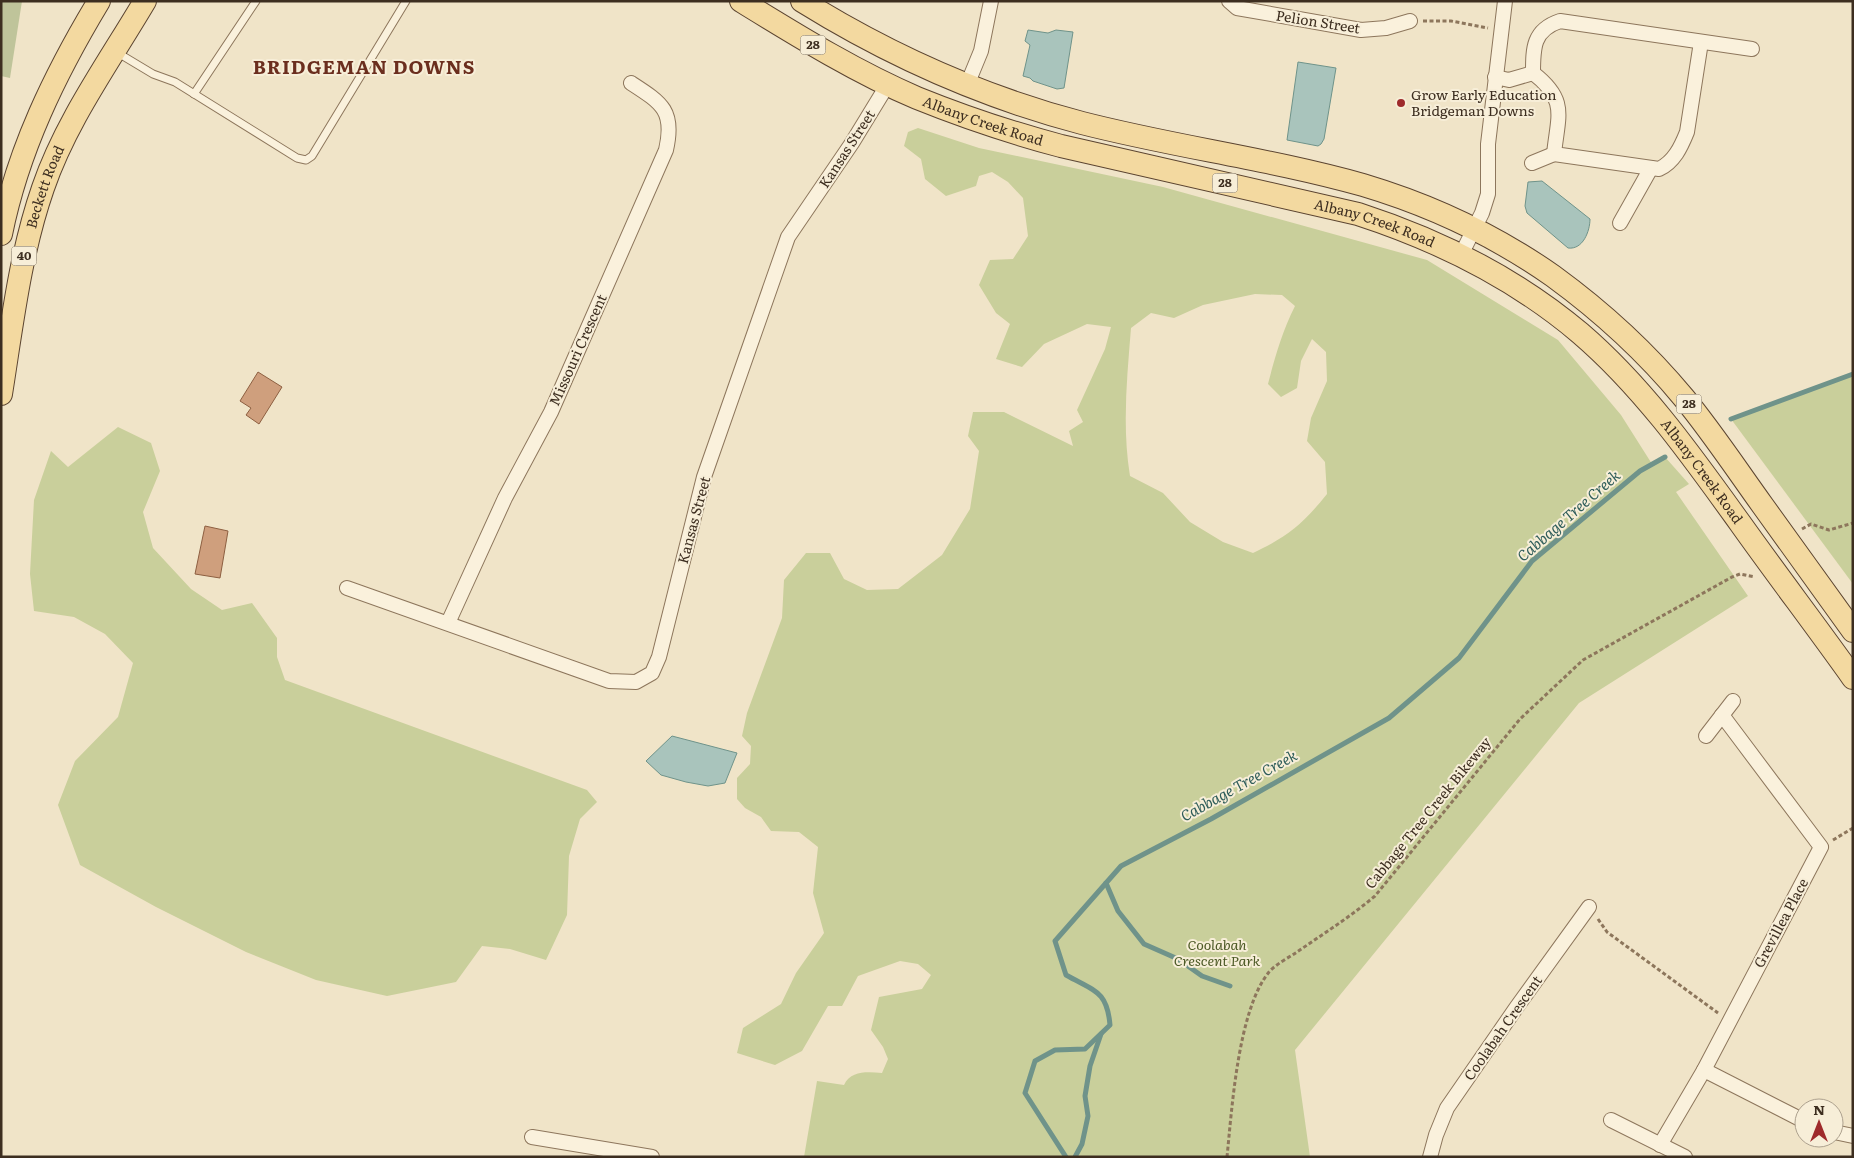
<svg xmlns="http://www.w3.org/2000/svg" width="1854" height="1158" viewBox="0 0 1854 1158" font-family="Literata,serif">
<style>
.green{fill:#c9cf9b;fill-rule:evenodd}
.cemetery{fill:#bfc49a}
.water{fill:#a9c4bc;stroke:#6f938a}
.lines{fill:none;stroke-linecap:round;stroke-linejoin:round}
.stream{stroke:#6f938a;stroke-width:5}
.building{fill:#cf9f7d;stroke:#8d5f41}
.service-casing{stroke:#8d765c;stroke-width:9}
.minor-casing{stroke:#8d765c;stroke-width:16}
.primary-casing{stroke:#5b4430;stroke-width:24}
.path{stroke:#8d765c;stroke-width:3;stroke-dasharray:4 2.5;stroke-linecap:butt}
.service{stroke:#faf1dc;stroke-width:7}
.minor{stroke:#faf1dc;stroke-width:14}
.primary{stroke:#f3d9a0;stroke-width:22}
.poi-dot{fill:#9e2a2b;stroke:#f7eed8;stroke-width:2}
.labels{text-anchor:middle;stroke-width:4;stroke-linejoin:round;paint-order:stroke}
.shield{fill:#f7eed8;stroke:#756857;stroke-width:1}
.shield-label{font-size:12px;font-weight:bold;fill:#3d2e20}
.street-label{font-size:14px;fill:#3d2e20;stroke:#f7eed8}
.poi-label{font-size:14px;fill:#3d2e20;stroke:#f7eed8;text-anchor:start}
.park-label{font-size:14px;font-style:italic;fill:#4d5a26;stroke:#f7eed8}
.water-label{font-size:15px;font-style:italic;fill:#2f5d5a;stroke:#f7eed8}
.district-label{font-size:19px;font-weight:bold;letter-spacing:1px;fill:#6b2e1e;stroke:#f7eed8}
</style>
<rect width="100%" height="100%" fill="#f0e4c8"/>
<g class="green">
<path d="M918 128 979 148 1163 187 1427 260 1558 340 1621 415 1652 464 1665 457 1689 484 1676 492 1748 596 1579 703 1295 1050 1310 1157H804L817 1081 844 1085C851 1070 868 1072 882 1073L888 1059 883 1047 871 1030 879 997 922 989 931 975 918 964 900 961 858 976 842 1006H828L802 1051 775 1065 737 1053 743 1028 781 1004 796 973 824 933 813 893 818 847 799 832 771 831 761 817 745 808 737 799V778L750 764 751 746 742 736 747 713 782 618 784 580 806 553H830L844 579 867 590 898 589 942 555 970 509 979 451 968 436 973 412H1004L1073 446 1069 431 1083 422 1077 410 1105 349 1111 327 1087 324 1044 344 1022 367 996 359 1010 324 996 313 979 285 990 260 1013 259 1028 236 1023 198 1008 182 992 172 979 176 976 186 946 196 925 179 921 159 904 146 908 132ZM1255 294 1282 295 1295 306C1282 332 1275 357 1268 384L1281 397 1297 388 1301 361 1312 339 1326 352 1327 381 1311 418 1307 441 1325 462 1327 494C1303 524 1287 537 1253 553L1223 542 1190 522 1163 493 1130 476C1122 427 1127 378 1131 328L1151 313 1174 318 1203 305Z"/>
<path d="M1853 374V584L1731 419Z"/>
<path d="M118 427 151 443 160 471 143 512 153 548 191 589 222 610 252 603 277 638V657L285 680 587 790 597 802 580 819 569 856 567 915 546 960 510 949 482 946 456 982 387 996 316 980 246 952 156 907 80 865 58 805 75 761 118 717 133 663 105 634 74 617 34 611 30 574 34 500 51 451 68 467Z"/>
</g>
<path class="cemetery" d="M1 1H22L10 78 1 76Z"/>
<g class="water">
<path d="M1028 30 1048 33 1056 30 1073 32 1064 88 1057 89 1033 81 1030 78 1023 76 1030 45 1025 41Z"/>
<path d="M1298 62 1336 68 1324 139 1321 144 1318 146 1287 140Z"/>
<path d="M1542 181 1590 219C1590 231 1583 250 1568 248L1527 213 1525 206 1528 182Z"/>
<path d="M672 736 737 753 725 783 708 786 686 782 661 775 646 761Z"/>
</g>
<g class="lines">
<g class="stream">
<path d="M1731 419 1853 374"/>
<path d="M1106 883 1118 911 1144 944 1178 959 1202 976 1230 986"/>
<path d="M1066 1157 1025 1093 1035 1061 1055 1050 1085 1049 1110 1025C1107 990 1094 991 1066 975L1055 941 1121 866 1211 819 1389 718 1459 658 1532 561 1640 471 1665 457"/>
<path d="M1075 1157 1082 1144 1088 1116 1085 1096 1090 1066 1101 1034"/>
</g>
</g>
<g class="building">
<path d="M258 372 282 387 259 424 246 415 251 408 240 401Z"/>
<path d="M205 526 228 531 220 578 195 574Z"/>
</g>
<g class="lines">
<g class="service-casing">
<g id="service">
<path d="M118 53 153 74 175 82 297 158 306 160 312 156 406 1"/>
<path d="M194 94 256 1"/>
</g>
</g>
<g class="minor-casing">
<g id="minor">
<path d="M1229 1 1237 8 1361 30 1386 28 1410 21"/>
<path d="M1533 73C1568 100 1558 115 1554 154L1659 169C1674 162 1681 147 1687 132L1701 42"/>
<path d="M1533 73C1533 48 1533 30 1560 21L1752 49"/>
<path d="M1495 77 1509 80 1533 73"/>
<path d="M967 85 981 51 991 1"/>
<path d="M1532 163 1554 154"/>
<path d="M1620 223 1651 168"/>
<path d="M1461 255 1482 213 1488 194V144L1505 1"/>
<path d="M347 588 609 681 636 682 652 673 659 657 704 477 788 237 852 143 888 84"/>
<path d="M448 623 505 498 551 412 666 150C675 111 662 103 631 83"/>
<path d="M1706 736 1733 701"/>
<path d="M1704 1070 1804 1121"/>
<path d="M1611 1120 1685 1157"/>
<path d="M1834 1132 1853 1136"/>
<path d="M532 1137 652 1157"/>
<path d="M1660 1145 1704 1070 1821 847 1722 715"/>
<path d="M1430 1157 1436 1135 1447 1108 1516 1008 1589 907"/>
</g>
</g>
<g class="primary-casing">
<g id="primary">
<path id="s1" d="M741 1C798 36 856 72 917 98 964 117 1012 133 1061 146L1358 214C1438 240 1515 278 1580 333 1643 387 1691 455 1740 523 1777 575 1816 626 1853 678"/>
<path d="M802 1C889 55 983 97 1082 123 1175 147 1271 159 1363 185 1430 205 1496 236 1553 276 1601 311 1646 352 1684 398 1712 432 1737 470 1763 506 1793 548 1823 589 1853 631"/>
<path d="M1 234C18 150 55 74 99 1"/>
<path id="s2" d="M1 394C12 325 20 254 43 188 66 121 109 62 145 1"/>
</g>
</g>
<g class="path">
<path d="M1423 21H1451L1488 28"/>
<path d="M1802 529 1811 524 1829 530 1853 523"/>
<path d="M1833 840 1853 828"/>
<path d="M1598 919 1607 932 1718 1013"/>
<path d="M1227 1157C1232 1108 1238 1010 1269 972 1276 964 1288 958 1297 952 1323 934 1350 917 1375 896L1520 719 1583 660 1732 577 1740 574 1755 577"/>
</g>
<use href="#service" class="service"/>
<use href="#minor" class="minor"/>
<use href="#primary" class="primary"/>
</g>
<circle class="poi-dot" cx="1401" cy="103" r="5"/>
<g class="labels">
<g class="shield">
<rect x="800.5" y="35.5" width="25" height="19" rx="4"/>
<rect x="1212.5" y="173.5" width="25" height="19" rx="4"/>
<rect x="11.5" y="246.5" width="25" height="19" rx="4"/>
<rect x="1676.5" y="394.5" width="25" height="19" rx="4"/>
</g>
<g class="shield-label">
<text x="813" y="49">28</text>
<text x="1225" y="187">28</text>
<text x="24" y="260">40</text>
<text x="1689" y="408">28</text>
</g>
<g class="street-label">
<text transform="translate(1318 22) rotate(9)" y="5">Pelion Street</text>
<text dy="5" stroke="none"><textPath href="#s1" startOffset="271">Albany Creek Road</textPath></text>
<text transform="translate(847 149) rotate(-57)" y="5">Kansas Street</text>
<text dy="5" stroke="none"><textPath href="#s2" startOffset="212">Beckett Road</textPath></text>
<text dy="5" stroke="none"><textPath href="#s1" startOffset="676">Albany Creek Road</textPath></text>
<text transform="translate(578 350) rotate(-66)" y="5">Missouri Crescent</text>
<text dy="5" stroke="none"><textPath href="#s1" startOffset="1096">Albany Creek Road</textPath></text>
<text transform="translate(694 520) rotate(-75)" y="5">Kansas Street</text>
<text transform="translate(1428 813) rotate(-51)" y="5">Cabbage Tree Creek Bikeway</text>
<text transform="translate(1781 923) rotate(-62)" y="5">Grevillea Place</text>
<text transform="translate(1503 1028) rotate(-55)" y="5">Coolabah Crescent</text>
</g>
<g class="poi-label">
<text x="1411" y="100">Grow Early Education<tspan x="1411" dy="16">Bridgeman Downs</tspan></text>
</g>
<g class="park-label">
<text x="1217" y="950">Coolabah<tspan x="1217" dy="16">Crescent Park</tspan></text>
</g>
<g class="water-label">
<text transform="translate(1569 516) rotate(-41)" y="5">Cabbage Tree Creek</text>
<text transform="translate(1239 786) rotate(-29)" y="5">Cabbage Tree Creek</text>
</g>
<g class="district-label">
<text x="364" y="74">BRIDGEMAN DOWNS</text>
</g>
</g>
<rect width="1854" height="1158" fill="none" stroke="#3d2e20" stroke-width="5"/>
<g transform="translate(1819 1123)"><circle r="24" fill="#f7eed8" stroke="#ada18e"/>
<path d="M0-4L9 19L0 12L-9 19Z" fill="#9e2a2b"/>
<text y="-8" font-size="14" font-weight="bold" text-anchor="middle" fill="#3d2e20">N</text>
</g>
</svg>
